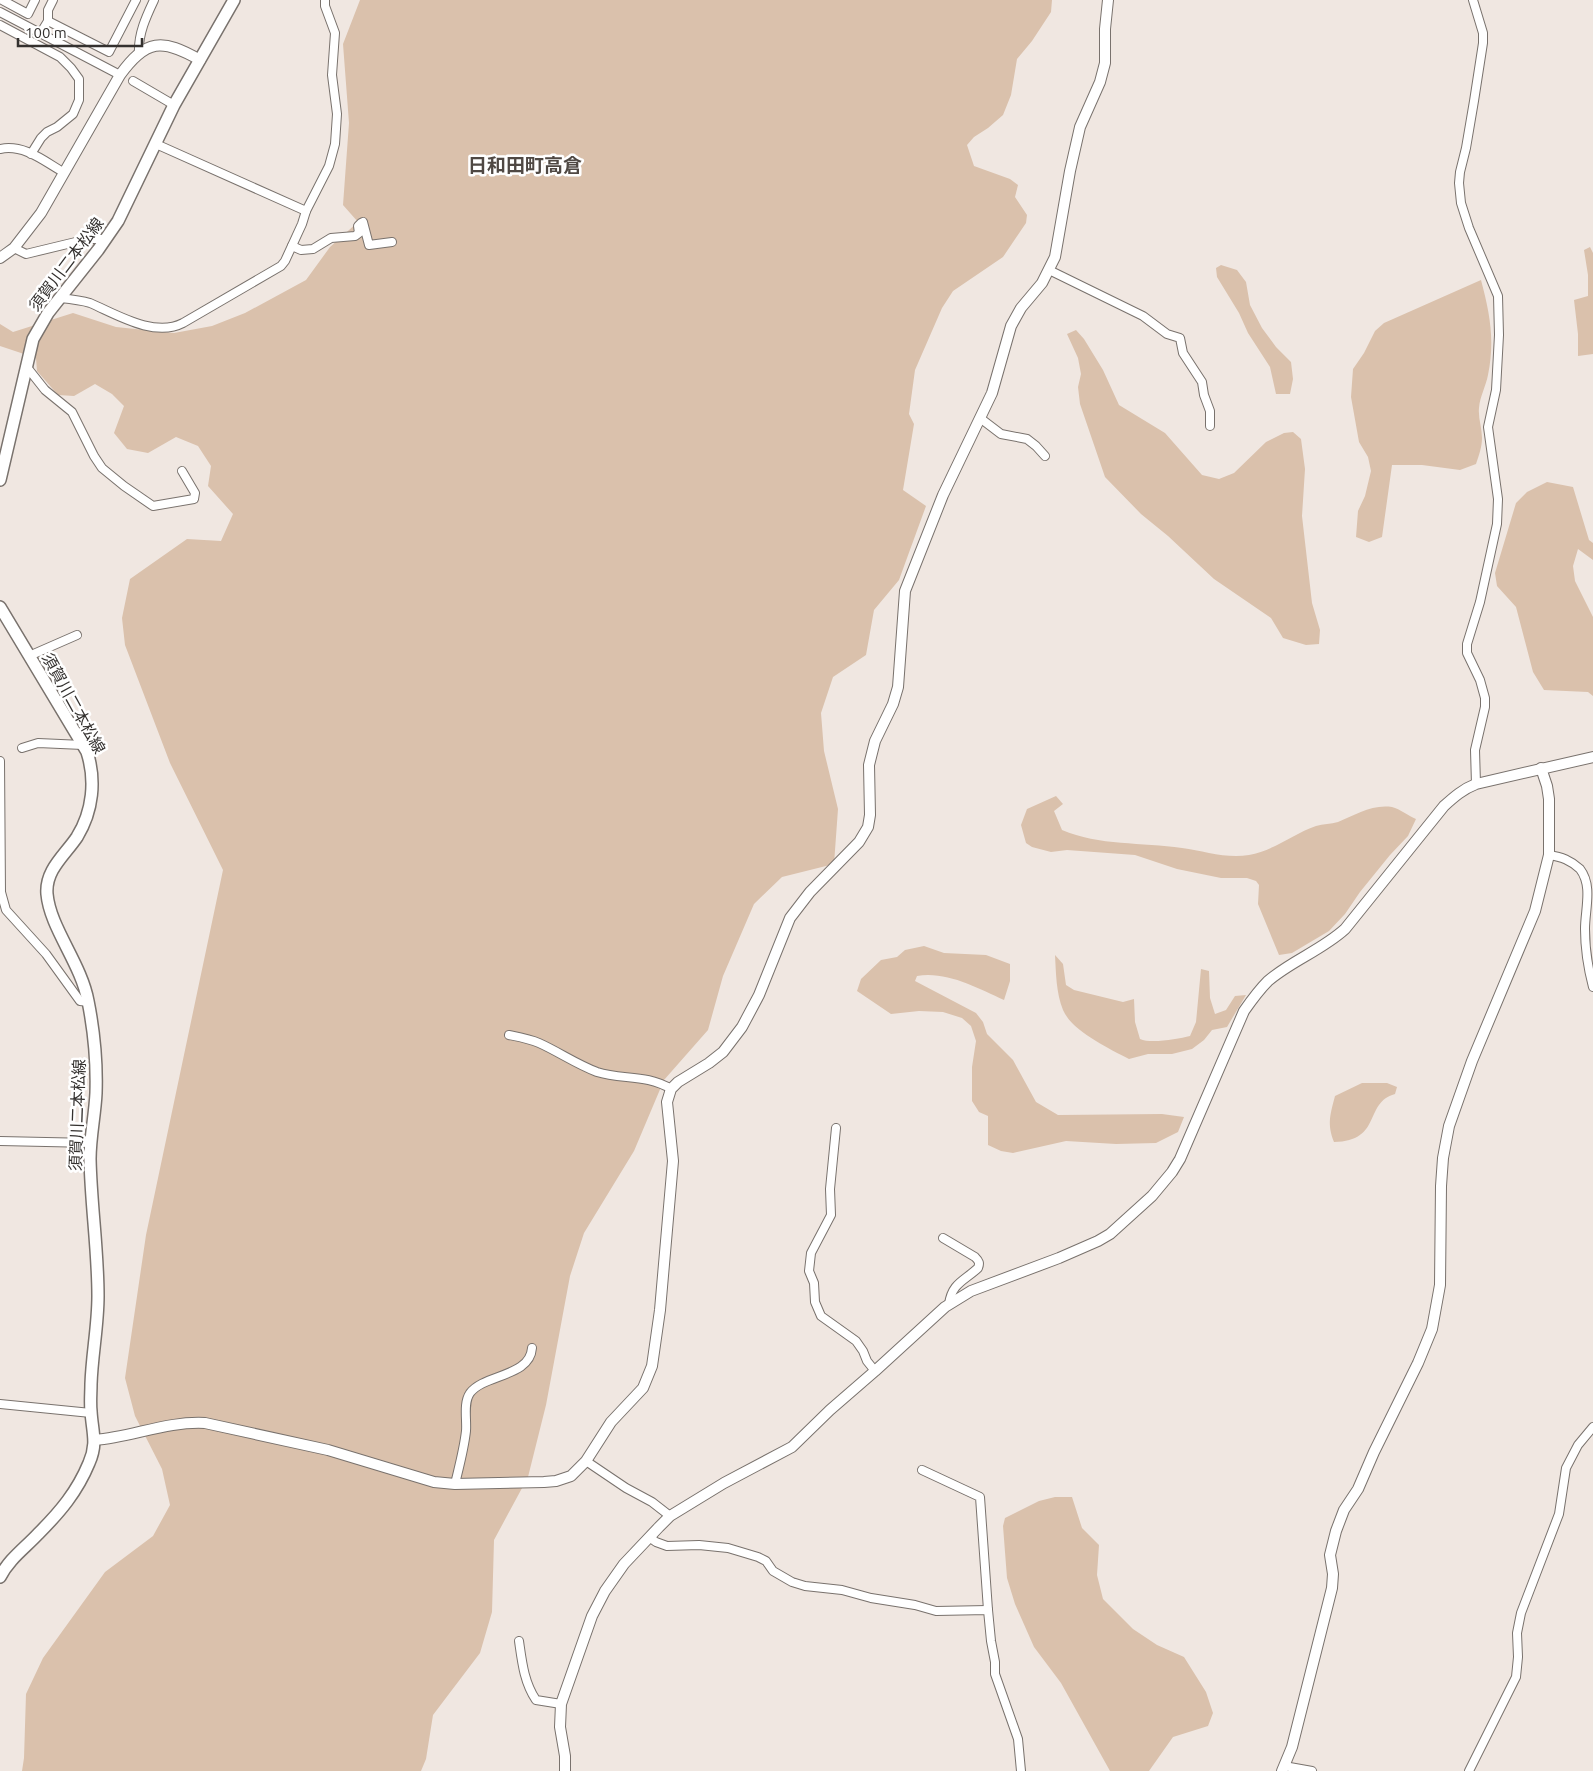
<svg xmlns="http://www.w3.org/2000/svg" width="1593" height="1771" viewBox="0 0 1593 1771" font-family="Ubuntu,'Noto Sans JP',sans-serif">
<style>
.green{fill:#dac1ac}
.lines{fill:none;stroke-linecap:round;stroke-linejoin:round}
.minor-casing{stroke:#79726d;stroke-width:10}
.tertiary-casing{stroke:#79726d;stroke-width:12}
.secondary-casing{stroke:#79726d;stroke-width:14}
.minor{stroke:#fff;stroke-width:8}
.tertiary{stroke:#fff;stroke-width:10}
.secondary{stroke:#fff;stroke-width:11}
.labels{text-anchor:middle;stroke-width:5;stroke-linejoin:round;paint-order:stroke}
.street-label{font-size:16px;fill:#34312f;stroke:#fff}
.quarter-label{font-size:19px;font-weight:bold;fill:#4f4843;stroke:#fff}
</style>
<rect width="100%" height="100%" fill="#f0e7e1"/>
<g class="green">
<path d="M360 0H1052L1051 12 1032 41 1017 59 1011 95 1003 115 988 128 974 137 967 145 974 166 1010 179 1018 185 1015 197 1027 215 1026 223 1003 257 953 291 942 308 915 370 909 414 914 424 903 490 926 506 899 580 874 610 866 655 833 677 821 713 824 751 838 809 834 864 782 877 754 904 723 976 708 1030 664 1080 634 1151 584 1233 570 1276 546 1405 528 1477 494 1540 492 1612 480 1653 433 1715 426 1759 421 1771H22L24 1758 26 1694 43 1658 105 1572 153 1536 170 1505 162 1469 135 1416 125 1378 146 1235 223 870 170 763 125 645 122 618 130 579 187 539 221 541 233 514 208 486 211 466 198 446 176 437 148 453 127 449 114 433 124 406 112 394 95 384 74 396 58 395 37 371 36 358 0 346V324L13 332 73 313 116 327 174 333 212 326 245 313 306 280 330 247 358 222 343 205 349 123 343 44Z"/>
<path d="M1590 247 1593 253V354L1578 356V334L1574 300 1588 296V275L1584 250Z"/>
<path d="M1221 265 1237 270 1246 282 1250 305 1262 328 1276 347 1291 362 1293 379 1290 394H1276L1270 367 1248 333 1239 313 1217 277 1216 268Z"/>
<path d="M1481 280C1490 314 1495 340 1488 375 1486 386 1480 396 1479 408 1478 418 1482 428 1482 438 1482 447 1479 455 1476 464L1460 470 1422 465H1392L1382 537 1369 542 1356 537 1358 511 1365 496 1371 471 1368 457 1359 442 1351 397 1353 369 1364 353 1375 331 1384 323Z"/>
<path d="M1076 330 1084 339 1103 370 1119 405 1165 433 1202 475 1219 479 1234 473 1266 442 1284 433 1293 432 1301 439 1305 469 1302 516 1312 603 1320 630 1319 644 1306 645 1283 638 1271 618 1214 579 1168 536 1141 514 1105 477 1080 404 1078 387 1081 374 1078 358 1067 334Z"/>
<path d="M1547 482 1573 487 1589 540 1593 543V560L1578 549 1573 566 1575 581 1593 617V696L1588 692 1544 690 1533 672 1516 607 1497 586 1495 573 1516 503 1527 492Z"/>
<path d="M1056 796 1063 804 1054 811 1062 830C1099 846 1142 842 1182 848 1204 851 1227 859 1249 855 1273 851 1293 834 1316 826 1323 824 1331 824 1338 822 1355 815 1372 804 1392 807 1400 809 1409 816 1416 819L1408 836 1390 855 1360 892 1345 914 1329 931 1292 953 1279 955 1258 904 1259 885 1256 881 1247 878H1221L1177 869 1135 855 1067 850 1051 852 1032 847 1026 843 1021 825 1027 809Z"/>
<path d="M924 946 944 953 986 955 1010 964V981L1004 1000C977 988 947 971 917 976L915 981 976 1013 983 1022 987 1034 1013 1060 1036 1102 1058 1115 1162 1114 1184 1117 1178 1132 1156 1143 1116 1144 1066 1141 1013 1153 1001 1151 988 1145V1116L979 1112 972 1101V1067L976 1041 971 1026 962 1018 943 1012 919 1011 891 1014 857 991 861 979 881 960 897 957 905 950Z"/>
<path d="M1055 955 1063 964 1066 985 1074 990 1123 1002 1134 999 1135 1022 1140 1039C1151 1044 1178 1039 1190 1036L1196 1022 1201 969 1209 971 1210 998 1215 1014 1226 1010 1235 996 1246 995 1227 1027 1212 1030 1204 1040 1192 1049 1172 1054H1148L1129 1059C1108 1048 1072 1031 1063 1010 1056 993 1056 973 1055 955Z"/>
<path d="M1362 1083H1387L1397 1087 1395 1094C1363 1103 1383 1141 1334 1142 1327 1124 1330 1115 1335 1096Z"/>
<path d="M1055 1497H1072L1082 1528 1099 1545 1097 1575 1103 1599 1133 1629 1157 1645 1184 1657 1206 1692 1213 1713 1208 1726 1173 1737 1149 1771H1110L1061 1683 1034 1647 1015 1604 1007 1578 1003 1526 1005 1518 1039 1501Z"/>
</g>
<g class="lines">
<g class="minor-casing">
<g id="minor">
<path d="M2 0 28 14 35 0"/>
<path d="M1473 0 1483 33V43L1474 101 1466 148 1460 172 1459 183 1461 203 1469 228 1498 296 1499 335 1496 390 1488 427 1498 499 1497 524 1480 602 1467 644V653L1480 680 1485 698V707L1475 750 1476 784"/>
<path d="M0 12 120 75"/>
<path d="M48 21V10L53 0"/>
<path d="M0 25 60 57 71 68 79 79V100L73 114 57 127 47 132 41 138 31 154"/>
<path d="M40 34 48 21 109 52 136 0"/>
<path d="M139 53C138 34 146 17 154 0"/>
<path d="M133 81 174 105"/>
<path d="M156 144 306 211"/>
<path d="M0 149C24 144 44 161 63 172"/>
<path d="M292 246 301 250 313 249 331 238 355 236 359 233 358 226 361 223 363 222 369 245 392 242"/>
<path d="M14 248 26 254 88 239H105"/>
<path d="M1049 270 1143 316 1167 334 1180 338 1183 353 1202 382 1204 395 1210 411V426"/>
<path d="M59 298C69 299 80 300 90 303 116 314 154 338 183 323L281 266 285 261 302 224 306 211 329 166 335 144 337 114 332 75 335 33 325 6V0"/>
<path d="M26 366 45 390 72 412 94 456 102 468 124 486 153 506 194 499 195 493 182 471"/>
<path d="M980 418 1001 434 1027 439 1036 446 1045 456"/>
<path d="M29 656 77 635"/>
<path d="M22 748 38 743 83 745"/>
<path d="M0 761 1 892 6 910 46 954 80 1001 89 1002"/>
<path d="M1549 855C1562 857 1570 860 1580 869 1593 886 1585 909 1585 929 1585 949 1588 968 1593 987"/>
<path d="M509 1035C519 1037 530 1039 539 1043 559 1052 576 1064 597 1072 622 1080 646 1074 671 1089"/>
<path d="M836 1128 830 1189 831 1215 811 1253 809 1271 814 1283 815 1302 821 1316 856 1341 863 1351 867 1361 875 1371"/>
<path d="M0 1141 92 1143"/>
<path d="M943 1238 975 1257C979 1261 980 1263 978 1268 964 1281 952 1283 949 1304"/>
<path d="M0 1404 91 1413"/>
<path d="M586 1461 626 1488 652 1502 670 1516"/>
<path d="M922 1470 980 1497 988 1610"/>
<path d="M455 1484C459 1467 464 1449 466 1431 467 1420 463 1403 470 1393 484 1374 530 1377 532 1348"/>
<path d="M649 1537 656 1542 667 1546 699 1545 728 1548 758 1557 766 1561 773 1571 792 1582 805 1586 842 1590 871 1598 915 1605 936 1611 988 1610 991 1641 995 1662V1674L1018 1739 1021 1771"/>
<path d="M519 1641C522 1662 524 1682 536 1700L561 1704"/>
<path d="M1284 1766 1312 1771"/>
<path d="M1469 1771 1516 1677 1518 1657 1517 1633 1521 1613 1559 1514 1566 1468 1578 1445 1593 1427"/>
</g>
</g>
<g class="tertiary-casing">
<g id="tertiary">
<path d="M0 258 14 248 41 213 120 75C146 39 162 38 200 60"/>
<path d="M95 1440C132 1437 167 1421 205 1423L328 1450 434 1482 455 1484 544 1482 556 1481 571 1476 586 1461 611 1422 643 1388 652 1366 660 1310 673 1161 667 1102 671 1089 678 1082 709 1063 723 1052 742 1027 759 995 790 918 810 892 859 842 868 827 870 815 869 765 875 741 893 704 898 687 905 591 943 495 992 393 1011 326 1021 308 1042 283 1055 257 1070 171 1080 127 1100 82 1105 63V29L1108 0"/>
<path d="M565 1771V1756L560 1727 561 1704 592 1616 605 1591 624 1564 659 1527 670 1516 724 1483 792 1447 830 1410 875 1371 945 1307 971 1291 1059 1258 1098 1241 1110 1234 1152 1196 1172 1172 1180 1159 1244 1011C1251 1001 1259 990 1268 981 1291 961 1322 950 1345 929L1444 806C1454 797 1463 789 1476 784L1593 757"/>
<path d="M1282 1771 1292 1747 1332 1588 1333 1574 1330 1555 1336 1531 1344 1510 1358 1489 1374 1452 1418 1363 1432 1329 1440 1285 1441 1186 1443 1158 1449 1126 1472 1061 1535 911 1549 855V799L1547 786 1541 768"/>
</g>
</g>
<g class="secondary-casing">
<g id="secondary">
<path d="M0 480 33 339 48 313 98 250 118 221 174 105 234 0"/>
<path d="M0 607 87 752C96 780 93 811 77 837 65 855 45 870 47 894 50 928 81 963 88 1001 94 1031 97 1062 96 1093 95 1115 90 1137 90 1159 91 1205 98 1250 98 1296 98 1326 92 1354 91 1384 91 1393 90 1402 91 1411 92 1431 98 1443 89 1463 77 1492 60 1512 38 1534 25 1548 9 1559 0 1577"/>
</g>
</g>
<use href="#minor" class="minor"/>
<use href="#tertiary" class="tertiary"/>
<use href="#secondary" class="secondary"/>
</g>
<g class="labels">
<g class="street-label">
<text transform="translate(66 264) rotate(-53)" y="6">須賀川二本松線</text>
<text transform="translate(74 703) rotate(61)" y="6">須賀川二本松線</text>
<text transform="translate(77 1115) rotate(-88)" y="6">須賀川二本松線</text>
</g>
<g class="quarter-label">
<text x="525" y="172">日和田町高倉</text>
</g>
</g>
<path d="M18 38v8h124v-8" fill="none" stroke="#34312f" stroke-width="2.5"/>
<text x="25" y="38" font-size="15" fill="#34312f" stroke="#ffffff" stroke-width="4" paint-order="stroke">100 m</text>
</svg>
